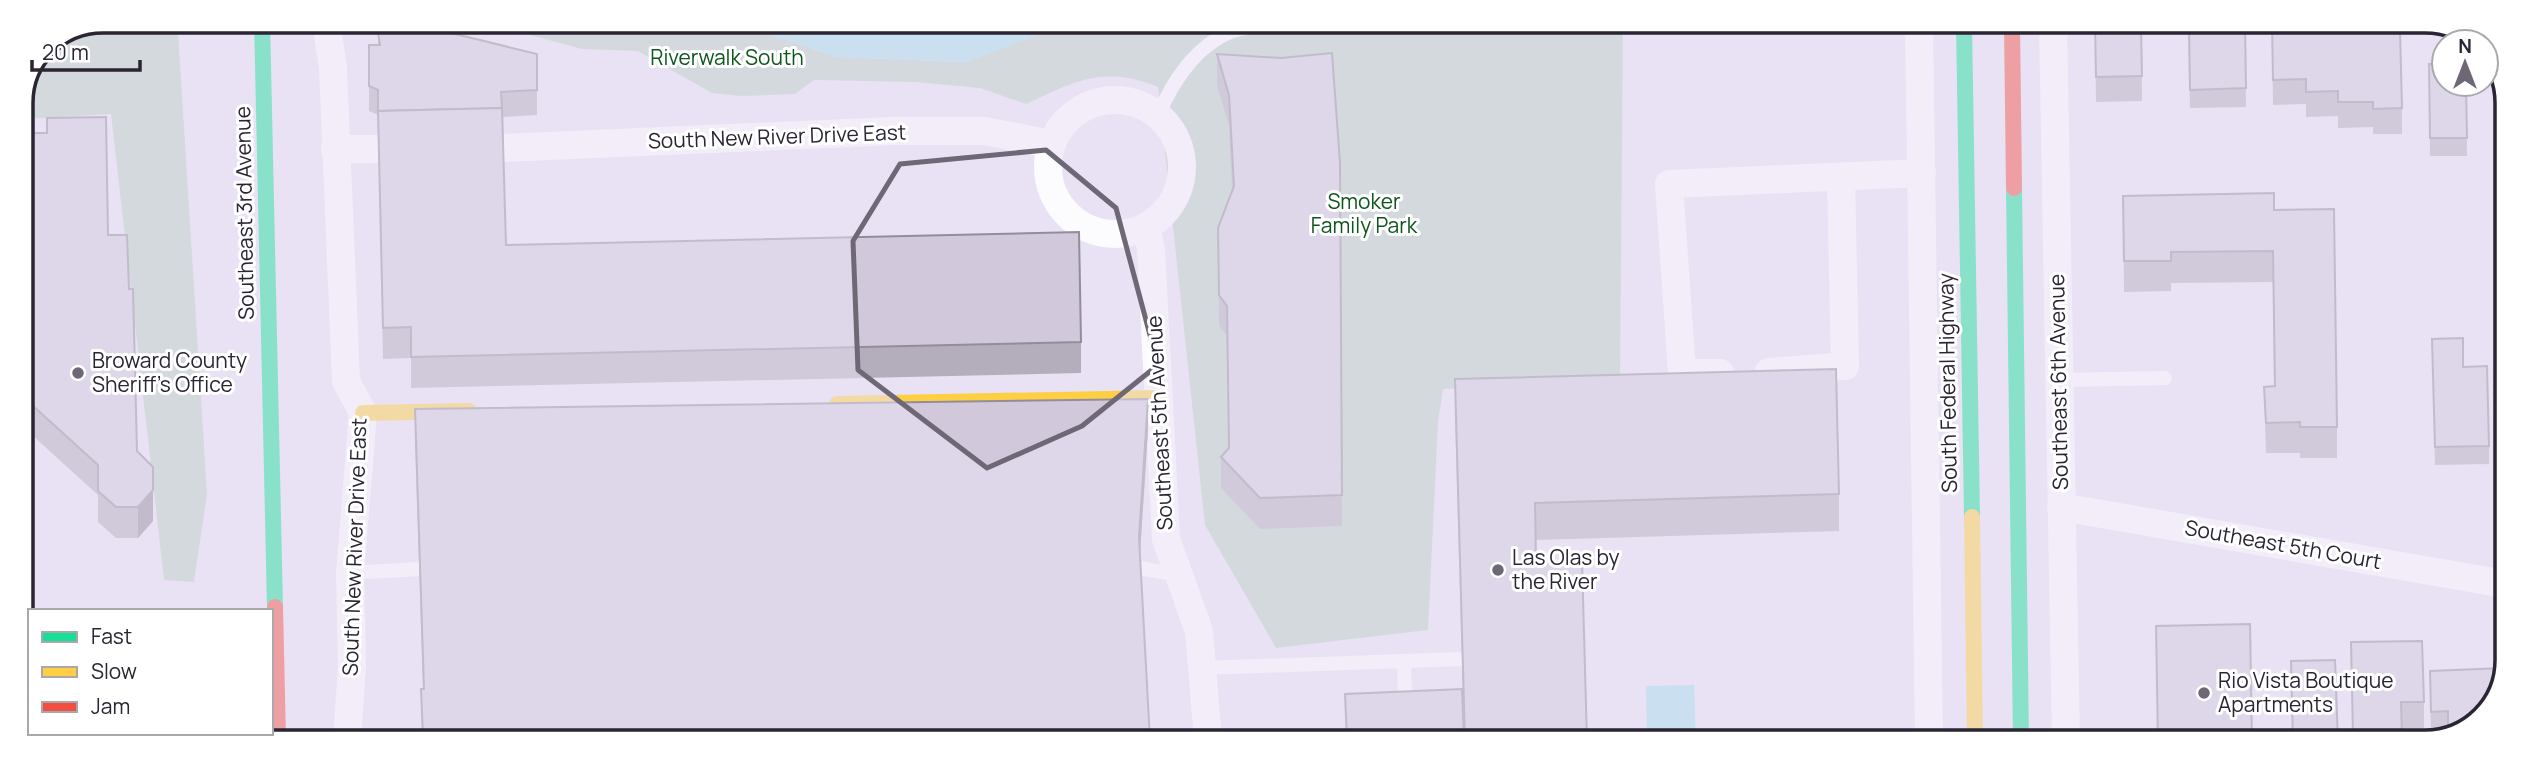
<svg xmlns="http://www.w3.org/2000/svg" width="2528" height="763" viewBox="0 0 2528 763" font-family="Manrope,sans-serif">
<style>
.green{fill:#bbcfc1}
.water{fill:#a5dbeb}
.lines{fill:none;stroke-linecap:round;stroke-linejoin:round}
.lane{stroke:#fcfbfd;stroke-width:14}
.street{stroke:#fcfbfd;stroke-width:28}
.fast{stroke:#16e098;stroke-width:16}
.slow{stroke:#ffcf43;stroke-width:16}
.jam{stroke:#f24e42;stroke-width:16}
.wall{fill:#b4adbc}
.shaded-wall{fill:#928d99}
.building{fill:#d1c9db;stroke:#928d99;stroke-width:2}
.marked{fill:none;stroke:#6d6776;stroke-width:5;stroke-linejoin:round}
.poi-dot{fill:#6d6776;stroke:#fff;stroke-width:2.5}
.labels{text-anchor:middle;stroke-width:6;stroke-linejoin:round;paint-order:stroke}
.park-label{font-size:21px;fill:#0f561e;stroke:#fff}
.street-label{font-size:21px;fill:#2a2532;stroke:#fff}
.poi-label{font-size:21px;fill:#2a2532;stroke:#fff;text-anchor:start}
.rim{fill:none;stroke:#2a2532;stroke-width:3.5}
</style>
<rect width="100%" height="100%" fill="#e9e2f4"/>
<g class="green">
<path d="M103 21H168L178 31 207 494 194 582 164 580 111 114 21 119V103L45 45Z"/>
<path d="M509 22H732L837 57 966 62 1070 22 1623 23 1620 381 1443 389 1438 422 1428 630 1276 648 1205 525 1158 87C1104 65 1075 81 1026 104L980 88 915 82 814 80 795 94 741 96 712 93 638 51 582 49 519 32Z"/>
</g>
<g class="water">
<path d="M732 22H1070L967 62 837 57Z"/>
<path d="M1694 685 1696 741H1647L1646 686Z"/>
</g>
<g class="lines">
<g class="lane">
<path d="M1158 116C1172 82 1196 45 1233 31 1244 27 1255 28 1265 22"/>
<path d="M2059 380 2165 378"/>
<path d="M1139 568 1179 575"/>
<path d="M350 573 419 569"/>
<path d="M1404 661 1405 701"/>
<path d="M21 666H30"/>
<path d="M1202 668 1462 659"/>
</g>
<g class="street">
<path d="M326 21 333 68 346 381 363 413 350 573 352 666 347 739"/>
<path d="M1919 23 1929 741"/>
<path d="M2053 23 2066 742"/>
<circle cx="1115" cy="167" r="67"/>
<path d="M503 148 893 131H985L1051 144"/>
<path d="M335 149H378"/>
<path d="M1146 227 1151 249 1166 539 1199 631 1208 740"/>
<path d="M1769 372 1845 366 1841 177"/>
<path d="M1720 373H1682L1669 184 1922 173"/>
<path d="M2061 507 2505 584"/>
</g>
<g class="fast">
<path d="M262 21 275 607"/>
<path d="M1964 23 1972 517"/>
<path d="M2014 188 2021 741"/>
</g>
<g class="slow">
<path d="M837 404 1158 398"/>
<path d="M363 413 469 411"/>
<path d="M1972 517 1975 741"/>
</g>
<g class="jam">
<path d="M2012 23 2014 188"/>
<path d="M275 607 278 739"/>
</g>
</g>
<g class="wall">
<path d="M2095 23 2141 24 2142 101 2096 102Z"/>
<path d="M2188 24H2245L2246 107 2190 108Z"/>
<path d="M2272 24 2367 31 2402 108V134H2373V127L2338 128V116L2306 117V104L2273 105Z"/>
<path d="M378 33 537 54V115L503 117 506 245 1081 342V373L411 388V358L383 359 378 115 369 111V45H378Z"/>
<path d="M1217 54 1340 163 1342 526 1260 529 1221 488V457L1229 448 1227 336 1219 326 1218 228 1232 190 1229 126 1217 85Z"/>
<path d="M2429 64 2466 84 2467 156H2430Z"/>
<path d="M21 103 23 133 108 235 129 289 137 451 153 521 138 538H116L98 522V495L21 425Z"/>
<path d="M2123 196 2274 210 2337 427V458H2300V453H2266L2264 387 2274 386 2273 282 2171 283V291L2124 292Z"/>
<path d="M2432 339 2463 367 2489 446V464L2435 465Z"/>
<path d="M1455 379 1839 494V531L1536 540V562L1587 741H1347L1464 730 1455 417Z"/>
<path d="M415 409 1148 430 1140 554 422 737 421 689H423L415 440Z"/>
<path d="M2351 642 2424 702V728H2402V742H2353Z"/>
<path d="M2430 671 2475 725 2441 737H2431Z"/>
</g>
<g class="shaded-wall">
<path d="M1148 399V430L1139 568V537Z"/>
<path d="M153 490V521L138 538V507Z"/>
</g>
<g class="building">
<path d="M402 21 537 54V90L501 92 502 108 378 111V90L369 86V45H380L378 33 397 31Z"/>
<path d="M2095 23 2141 24 2142 76 2096 77Z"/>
<path d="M2189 24H2245L2246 88 2190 90Z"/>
<path d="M2272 24H2367V31L2400 30 2402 108 2373 109V102H2338V91L2306 92V79L2273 80Z"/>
<path d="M1332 53 1340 163 1342 495 1260 498 1221 457 1229 448 1227 306 1219 295 1218 228 1234 186 1229 95 1217 54 1281 58Z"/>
<path d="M2429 64H2444V84H2466L2467 138H2430Z"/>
<path d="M21 103H23V133H47V118L106 117 108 235H127L129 289H133L137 451 153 467V490L138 507H116L98 491V465L21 395Z"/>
<path d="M502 108 506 245 1079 232 1081 342 411 357V327L383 328 378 111Z"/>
<path d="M2274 193V210L2334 209 2337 427H2300V422L2266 423 2264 387 2275 386 2273 251 2171 252V261H2124L2123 196Z"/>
<path d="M2463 338V367L2487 366 2489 446 2435 447 2432 339Z"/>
<path d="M1836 369 1839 494 1535 503 1536 562 1582 561 1587 741H1465L1455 379Z"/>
<path d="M1148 399 1139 537 1150 740H417V737H423L421 689H424L415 409Z"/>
<path d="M2250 624 2252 742H2158L2156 626Z"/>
<path d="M2422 641 2424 702H2401L2402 735 2353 736 2351 642Z"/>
<path d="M2335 660 2338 742H2293L2291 661Z"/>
<path d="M2504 668V682L2475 725 2448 734V711L2431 712 2430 671Z"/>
<path d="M1462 689 1464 741H1347L1345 694Z"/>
<path d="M72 733H144V739H81Z"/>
</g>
<path d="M0 0H2528V763H0ZM1046 150 1116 208 1158 365 1082 426 987 468 858 370 853 241 900 164Z" fill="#e9e2f4" fill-opacity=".55" fill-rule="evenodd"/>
<path class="marked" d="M1046 150 1116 208 1158 365 1082 426 987 468 858 370 853 241 900 164Z"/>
<g class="poi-dot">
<circle cx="78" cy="373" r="7"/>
<circle cx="1498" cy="570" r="7"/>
<circle cx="2204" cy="693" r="7"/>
</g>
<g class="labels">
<g class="park-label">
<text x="727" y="65">Riverwalk South</text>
<text x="1364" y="209">Smoker<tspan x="1364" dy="24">Family Park</tspan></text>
</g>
<g class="street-label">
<text transform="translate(777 137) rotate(-2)" y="7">South New River Drive East</text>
<text transform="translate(245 213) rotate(-91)" y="7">Southeast 3rd Avenue</text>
<text transform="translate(2059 382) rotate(-91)" y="7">Southeast 6th Avenue</text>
<text transform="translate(1948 383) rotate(-91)" y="7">South Federal Highway</text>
<text transform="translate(1160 423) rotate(-93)" y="7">Southeast 5th Avenue</text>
<text transform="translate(2283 545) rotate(10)" y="7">Southeast 5th Court</text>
<text transform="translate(355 547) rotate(-88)" y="7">South New River Drive East</text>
</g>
<g class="poi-label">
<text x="92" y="368">Broward County<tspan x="92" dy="24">Sheriff's Office</tspan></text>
<text x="1512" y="565">Las Olas by<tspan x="1512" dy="24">the River</tspan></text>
<text x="2218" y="688">Rio Vista Boutique<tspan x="2218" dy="24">Apartments</tspan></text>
</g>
</g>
<path d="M0 0H2528V763H0ZM103 33H2425A70 70 0 0 1 2495 103V660A70 70 0 0 1 2425 730H103A70 70 0 0 1 33 660V103A70 70 0 0 1 103 33Z" fill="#fff" fill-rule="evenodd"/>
<path class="rim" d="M103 33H2425A70 70 0 0 1 2495 103V660A70 70 0 0 1 2425 730H103A70 70 0 0 1 33 660V103A70 70 0 0 1 103 33Z"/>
<rect x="28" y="609" width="245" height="126" fill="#ffffff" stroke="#aaa8ad" stroke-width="2"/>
<rect x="42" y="632" width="35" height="10" fill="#16e098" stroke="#aaa8ad" stroke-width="2"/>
<text x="91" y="644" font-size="21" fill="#2a2532">Fast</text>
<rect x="42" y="667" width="35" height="10" fill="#ffcf43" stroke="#aaa8ad" stroke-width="2"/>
<text x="91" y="679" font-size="21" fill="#2a2532">Slow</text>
<rect x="42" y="702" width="35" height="10" fill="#f24e42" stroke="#aaa8ad" stroke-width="2"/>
<text x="91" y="714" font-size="21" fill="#2a2532">Jam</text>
<g transform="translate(2465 63)"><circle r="33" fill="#ffffff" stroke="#aaa8ad" stroke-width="2"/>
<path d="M0-5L12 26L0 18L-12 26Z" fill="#6d6776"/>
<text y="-10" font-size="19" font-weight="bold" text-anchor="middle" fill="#2a2532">N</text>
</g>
<path d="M32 60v10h108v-10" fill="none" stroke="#2a2532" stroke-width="3.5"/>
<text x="42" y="60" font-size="21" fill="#2a2532" stroke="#ffffff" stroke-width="5" paint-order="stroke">20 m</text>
</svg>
